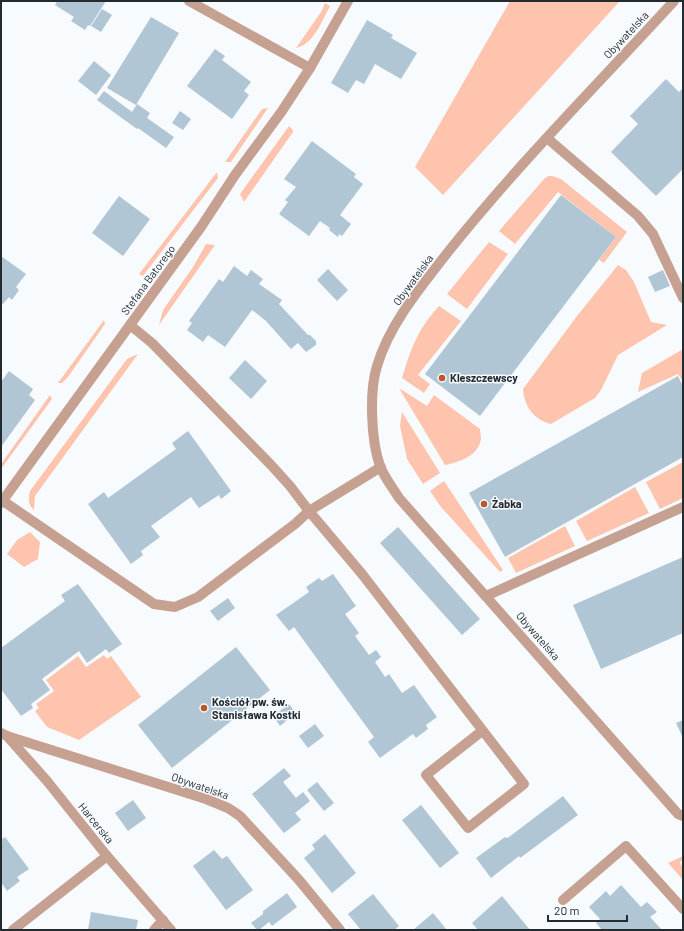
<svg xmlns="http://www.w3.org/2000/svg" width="684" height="931" viewBox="0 0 684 931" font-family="Barlow,sans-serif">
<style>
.green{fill:#fec4ae}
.building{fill:#b0c6d4}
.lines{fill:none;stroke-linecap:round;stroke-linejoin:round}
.service{stroke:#c6a091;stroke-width:10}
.minor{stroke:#c6a091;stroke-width:10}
.tertiary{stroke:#c6a091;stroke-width:10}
.poi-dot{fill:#bc5629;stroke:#f7fbfe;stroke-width:1.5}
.labels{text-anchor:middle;stroke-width:3;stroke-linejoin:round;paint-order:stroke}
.street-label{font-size:11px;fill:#232b31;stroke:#f7fbfe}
.poi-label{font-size:11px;font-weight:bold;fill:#232b31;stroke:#f7fbfe;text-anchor:start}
</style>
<rect width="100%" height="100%" fill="#f7fbfe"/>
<g class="green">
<path d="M510 1H620L443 195 415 167Z"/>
<path d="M325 3 330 6C322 21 314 44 296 48L321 12Z"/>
<path d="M268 108 231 162H225L262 109Z"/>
<path d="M289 126 293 130V132L244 202 240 194Z"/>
<path d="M217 172 218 178 143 276 139 274Z"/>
<path d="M548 176H552L561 179 627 232 604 263 599 260 616 237 558 192 515 244 499 231 544 179Z"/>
<path d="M489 242 508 254 467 309 447 294Z"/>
<path d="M206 244 215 245 159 325 163 310 193 267Z"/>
<path d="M618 265 626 270 634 282 651 322 667 325 618 355 601 390 595 398 551 424C534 420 524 406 523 389L577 316Z"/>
<path d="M439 306 461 321 418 375 430 384 424 393 402 378C411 348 418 329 439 306Z"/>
<path d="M104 320 105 324 68 377 62 383H58Z"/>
<path d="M683 349V382L678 374 638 392 642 373Z"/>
<path d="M138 354 35 496 34 510C28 505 28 498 30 491L127 359Z"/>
<path d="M399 388 427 406 434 395 480 429C480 432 481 436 481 439 478 456 460 462 445 465Z"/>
<path d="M50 395 52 399 1 469V464Z"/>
<path d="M402 412 440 473 423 484 407 459 400 426Z"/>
<path d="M683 462V498L660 509 646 482Z"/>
<path d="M444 481 503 570 500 572 441 507 430 491Z"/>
<path d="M635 487 649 513 587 541 576 521Z"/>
<path d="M565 526 575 546 516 573 508 558Z"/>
<path d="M30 532 40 542 38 559 24 567 7 554 17 540Z"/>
<path d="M104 655 107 659 111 656 141 697 79 740 47 727 35 711 39 708 36 704 54 691 46 680 78 656 86 667Z"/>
<path d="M683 856V860L680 862 683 869V880L668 863Z"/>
</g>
<g class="building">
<path d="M57 1H106L90 26 88 25 85 30 71 21 74 17 55 5Z"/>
<path d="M102 9 112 15 101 32 91 26Z"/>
<path d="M151 17 179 33 136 105 107 88Z"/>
<path d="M367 20 393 35 391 38 417 53 401 79 375 64 364 84 356 80 348 93 331 83Z"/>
<path d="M215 49 225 56 222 60 251 82 244 91 249 95 232 119 187 86Z"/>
<path d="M94 61 111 75 96 95 78 81Z"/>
<path d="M666 79 679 92 683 88V169L656 196 611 152 638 124 630 116Z"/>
<path d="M104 91 132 112 137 104 150 113 147 118 174 137 166 148 138 128 137 129 97 100Z"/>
<path d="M180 111 191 119 183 130 172 123Z"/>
<path d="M312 141 356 174 354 177 363 184 340 215 351 224 342 236 339 234 338 237 329 230 330 228 320 221 309 236 279 214 288 202 285 200 296 187 284 179Z"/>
<path d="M561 195 616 237 480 416 425 374Z"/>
<path d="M119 196 150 219 123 256 92 233Z"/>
<path d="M1 256 26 274 16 287 19 290 12 300 9 297 3 304 1 303Z"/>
<path d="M234 266 247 276 251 270 263 279 259 284 282 300 279 304 308 335H310L316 341V345L306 352 298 343 291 349 266 321 252 310 225 347 208 335 203 342 187 330 192 323 189 321 219 279 223 282Z"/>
<path d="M328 269 348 290 337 301 317 280Z"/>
<path d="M663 270 670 286 655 292 648 277Z"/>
<path d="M245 360 267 381 251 399 229 378Z"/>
<path d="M9 371 33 389 29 395 35 400 1 447V382Z"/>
<path d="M678 376 683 386V457L505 557 469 493Z"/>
<path d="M188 431 231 491 221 499 219 495 199 508 191 497 151 526 160 537 141 551 143 555 131 564 88 504 104 492 108 498 176 449 172 443Z"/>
<path d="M398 527 480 619 462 635 380 543Z"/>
<path d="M683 557V633L601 669 573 605Z"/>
<path d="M333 574 356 606 345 614 359 633 355 636 369 655 376 650 381 657 375 662 385 677 389 674 402 693 414 685 437 717 426 725 428 729 416 738 413 734 380 758 368 742 374 737 294 627 289 631 276 615 309 592 306 587 319 578 322 581Z"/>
<path d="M78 584 122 644 109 653 106 649 87 663 79 651 42 679 50 690 31 704 33 708 21 716 1 689V648L65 601 61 595Z"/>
<path d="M228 598 235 608 218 621 210 611Z"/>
<path d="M236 647 270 690 172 768 138 725Z"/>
<path d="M289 704 296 713 280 726 273 716Z"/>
<path d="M683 720V738L676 723Z"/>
<path d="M315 724 324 736 308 748 299 736Z"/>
<path d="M284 768 291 776 283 782 296 798 303 792 310 801 295 813 301 820 284 833 252 794Z"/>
<path d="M317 782 334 803 324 811 307 790Z"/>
<path d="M563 796 578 815 520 858 519 856 491 878 476 858 505 837 506 838 509 837Z"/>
<path d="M133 800 146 818 128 831 115 813Z"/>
<path d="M421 805 459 853 440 868 402 820Z"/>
<path d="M325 834 356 873 332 893 304 858 315 849 312 845Z"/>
<path d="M5 837 29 869 17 877 20 881 7 891 1 882V840Z"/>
<path d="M214 850 222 859 227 856 253 890 226 910 193 866Z"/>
<path d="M621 885 641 907 647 902 657 912 650 917 662 930H602L596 923 600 919 589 907 606 891 610 896Z"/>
<path d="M287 893 297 907 272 926 269 922 259 930H257L251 923 263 914V911Z"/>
<path d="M373 894 399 926 394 930H361L348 914Z"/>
<path d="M502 896 530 930H478L472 923Z"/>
<path d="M91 912 138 920 136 930H88Z"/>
<path d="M433 913 446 929 445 930H413Z"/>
</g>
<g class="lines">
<g class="service">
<path d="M3 501 154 604 175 607 198 597 295 524 309 511 362 574 524 784 468 828 426 775 482 731"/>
<path d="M7 736 206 799 228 808 240 816 299 880 340 930"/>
<path d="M563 900 626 846 683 909"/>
<path d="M13 930 107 856"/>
<path d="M154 930 163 920"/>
</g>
<g class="minor">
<path d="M189 1 310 68"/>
<path d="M674 1C598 84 518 164 448 252 421 287 390 323 377 366 369 392 371 440 380 466 384 477 393 488 399 498L678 814 683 816"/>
<path d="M547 138 638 216 653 234 683 298"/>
<path d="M130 325 152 343 272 466 290 486 309 511 381 467"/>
<path d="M486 596 683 507"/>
<path d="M1 733 7 736 47 781 107 856 171 930"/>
</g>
<path class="tertiary" d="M1 503 201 227 235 175 282 111 310 68 348 1"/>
</g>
<g class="poi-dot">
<circle cx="442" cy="378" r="4"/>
<circle cx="484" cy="504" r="4"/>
<circle cx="204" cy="708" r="4"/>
</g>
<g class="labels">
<g class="street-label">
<text transform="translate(626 35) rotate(-47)" y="4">Obywatelska</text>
<text transform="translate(148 280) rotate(-54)" y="4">Stefana Batorego</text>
<text transform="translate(413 280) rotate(-54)" y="4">Obywatelska</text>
<text transform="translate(538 636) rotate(49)" y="4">Obywatelska</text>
<text transform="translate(200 786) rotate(19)" y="4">Obywatelska</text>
<text transform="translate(96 823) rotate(51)" y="4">Harcerska</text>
</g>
<g class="poi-label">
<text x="450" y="382">Kleszczewscy</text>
<text x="492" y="508">Żabka</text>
<text x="212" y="706">Kościół pw. św.<tspan x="212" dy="13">Stanisława Kostki</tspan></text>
</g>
</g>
<rect width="684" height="931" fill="none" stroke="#232b31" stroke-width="4"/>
<path d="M548 915v6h79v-6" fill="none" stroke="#232b31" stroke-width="2"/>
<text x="554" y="915" font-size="12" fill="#232b31" stroke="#f7fbfe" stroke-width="3" paint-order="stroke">20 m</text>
</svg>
